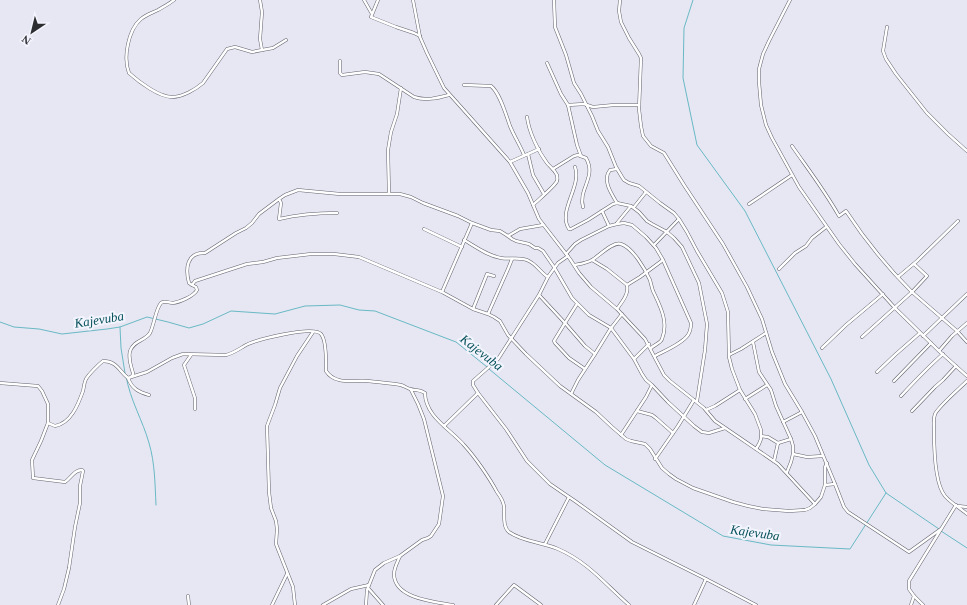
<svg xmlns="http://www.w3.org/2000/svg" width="967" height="605" viewBox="0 0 967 605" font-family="'Times New Roman',serif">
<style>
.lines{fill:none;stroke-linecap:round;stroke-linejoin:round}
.stream{stroke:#69b9c4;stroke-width:1}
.minor-casing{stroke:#62636d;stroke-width:3.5}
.minor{stroke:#fff;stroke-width:2.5}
.labels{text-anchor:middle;stroke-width:4;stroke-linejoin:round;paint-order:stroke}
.water-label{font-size:13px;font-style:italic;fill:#065059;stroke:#f3f5fe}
</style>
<rect width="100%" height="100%" fill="#e6e7f3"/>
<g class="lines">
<g class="stream">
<path d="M693 0 684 28 683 78 697 145 745 211 831 379 869 465 886 493 939 529"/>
<path d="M0 322 14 327 39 329 62 334 107 329 120 327 147 317 168 322 189 328 203 324 231 311 275 314 305 306 340 305 359 310 375 311 456 342 487 367"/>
<path d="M120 327 121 348 125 373"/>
<path d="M489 369 605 465 723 536 771 545 850 549 886 493"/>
<path d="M126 376C130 400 143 421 149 443 155 463 155 485 156 505"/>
<path d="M941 531 967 548"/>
</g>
<g class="minor-casing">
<g id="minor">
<path d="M174 0C169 4 163 7 158 10 152 13 146 15 141 19 128 30 123 58 129 73 139 82 159 97 172 97 183 97 196 89 203 83L227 49 235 47 252 52 262 50"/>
<path d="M260 0 262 12 260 39 262 50 273 48 286 40"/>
<path d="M364 0 372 14"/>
<path d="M378 0 371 17 396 27 414 33 420 36"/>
<path d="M413 0 420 37 427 53 444 88 510 162 528 193 539 219 570 259 579 273 591 287 617 309 645 339 664 375 670 381 704 408 715 421 778 464 815 504"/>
<path d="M554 0 555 27 566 55 574 83 581 94 592 116 598 131 608 147 616 167 622 177 624 180 629 183 639 186 660 203 674 213 679 219 687 232 697 251 722 293 728 312 729 357 732 369 740 390 755 414 761 430V439L759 444 756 449"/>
<path d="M790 0 769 41 763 54 759 69V82L761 105 766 125 772 138 799 187 839 244 855 264 895 308 939 351 967 376"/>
<path d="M887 27 883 51 886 59 896 74 927 113 948 134 967 151"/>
<path d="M340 61V73L342 75 365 72 379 74 414 97C426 101 438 98 449 95"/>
<path d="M547 63 561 94 568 105 577 145 581 156"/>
<path d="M464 85 491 86C500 93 506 115 510 126 514 136 520 145 524 155"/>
<path d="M568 105 584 104 593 107 614 105H639"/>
<path d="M527 117C529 132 538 151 547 163 550 167 554 169 557 175 557 177 558 179 557 181 555 186 538 200 533 205"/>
<path d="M792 146C808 169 825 191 839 216L846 211C865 240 887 267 912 292L862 337"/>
<path d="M528 154 533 175 544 194"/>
<path d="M510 162 539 149"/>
<path d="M575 167C582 187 557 211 569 229H571L588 220 602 211"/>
<path d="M553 169 574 156 578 155 586 158C597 177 578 189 583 207"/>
<path d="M389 193 388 150 391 132 397 114 401 88"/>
<path d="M279 199 281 203 279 219C300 214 316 213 337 213"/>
<path d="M617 203C611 193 602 180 610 170L617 169"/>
<path d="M749 204 792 175"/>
<path d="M634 207 646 192"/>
<path d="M617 223 631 206"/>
<path d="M609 226 602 211 613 204 617 203 631 206 639 212 647 221 652 224 667 232 674 238 682 247 699 283 707 324 705 350 697 401"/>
<path d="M424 229 462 247"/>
<path d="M508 236 520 229 543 225"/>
<path d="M464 240C476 247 488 256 501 258 510 260 521 256 529 261 537 265 541 273 548 277"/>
<path d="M654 245 679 219"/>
<path d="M566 254 575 244 581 240 609 226 617 224 624 223 632 225 646 237 656 248 663 260 691 323C691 327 690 332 688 335 682 344 664 351 655 356"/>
<path d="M592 260 607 269 627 285C629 294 622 302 617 309"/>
<path d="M914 264 927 276 912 292 957 331 967 342"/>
<path d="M575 265C580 264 587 263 592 260 599 256 613 241 621 244 633 248 645 269 650 280 651 284 652 288 653 291 660 306 669 322 662 339 661 343 654 345 651 348"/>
<path d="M779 269 795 253 806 246 812 238 826 227"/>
<path d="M898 277 917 261 958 221"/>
<path d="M192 285 189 283C185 268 187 252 205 253L236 233 246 228 252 223 259 214 279 199 285 195 298 190 340 194H400L411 197 423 203 458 216 472 223 491 230 500 231 508 236 512 239 516 241 529 244 535 248H538L543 251 554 267 572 298 589 315 611 328 634 359 642 374 646 380 652 385 668 402 694 426 702 432 709 433 725 428"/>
<path d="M627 285 640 277 663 260"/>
<path d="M442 292 472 223"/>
<path d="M539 295 565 323 554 341 555 343 569 358 585 369"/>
<path d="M577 304 565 323 585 346 595 354"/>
<path d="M473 309 487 274 494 276"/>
<path d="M488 314 508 269 512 259"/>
<path d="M923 336 967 294"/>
<path d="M753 342 759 372 771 390 776 406 791 439 793 446V454L791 462 787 472"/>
<path d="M822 348 846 325 883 294"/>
<path d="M939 351 952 336 967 323"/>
<path d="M191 355 184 365 195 398V409"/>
<path d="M729 355 741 349 766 333"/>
<path d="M634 359 649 344"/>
<path d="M877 372 896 354 920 333"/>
<path d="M131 377 133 375V373C131 366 128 359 130 351 134 340 145 341 150 333 154 325 156 308 161 303 164 300 169 303 173 303 180 302 194 296 197 290L196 287 192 285 195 281 247 264 263 262 277 258 311 254H334L359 257 442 292 473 309 488 314 494 317 500 321 508 335 526 354 560 386 596 412 612 427 626 439 631 441 645 444 650 449 662 468 669 474 676 479 693 488 733 502 748 506 763 509 789 511 805 510 810 508 815 504 821 497 825 485 835 484 815 436 802 412 785 384 772 352 762 319 747 287 723 244 684 185 664 153 651 146 643 136 641 126 639 109 641 58 639 54 629 38 621 22 619 11 620 0"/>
<path d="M128 378C132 389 139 392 149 395"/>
<path d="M894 381 931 343"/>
<path d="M967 381C960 388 939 406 935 414 933 419 934 425 934 430 934 446 935 484 945 496 951 503 960 508 967 514"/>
<path d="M0 383 38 386 42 391 48 404V423L41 441 32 460 33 478 65 482C71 478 74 470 82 470L83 471 80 486V503L75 527 69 568 64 589 58 605"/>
<path d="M478 393 506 429 527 461 550 484 569 497"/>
<path d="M571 394 578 380 595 354 611 328 622 314"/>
<path d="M901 396C914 382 928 367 943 354"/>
<path d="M745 399 767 385"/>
<path d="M706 410 715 406 740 390"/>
<path d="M637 411 652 415 656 418 673 433"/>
<path d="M912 411 935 387 943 380 956 366"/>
<path d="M783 422 802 412"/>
<path d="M48 423 55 426C71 423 78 405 83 391 84 387 84 383 86 379 89 374 98 365 103 361 117 361 119 371 128 378L147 372 172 358 183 354 226 355C234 353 239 349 246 345 256 340 313 325 321 334 327 341 326 362 326 371 335 385 353 380 367 381 378 382 390 383 401 385 404 386 407 388 410 389 416 391 419 389 425 393 425 416 450 429 464 445 475 457 489 477 497 492 500 496 503 501 504 506 505 514 502 526 509 532 523 542 542 542 558 549 588 562 605 584 629 605"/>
<path d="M444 426 478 393 473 385V381L498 359 539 295 548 277 558 263 568 256"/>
<path d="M621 435 646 397 652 385"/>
<path d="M761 436 768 437 778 443 774 461"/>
<path d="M778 443 791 439"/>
<path d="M793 454 807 457 823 456"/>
<path d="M655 459 678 426 694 400"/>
<path d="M835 484 844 507 848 512 909 552 941 529"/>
<path d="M825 485V467L827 463"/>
<path d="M958 506 967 507"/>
<path d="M545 544 569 497 575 501 632 542 706 579"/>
<path d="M400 556C398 561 394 568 394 574 394 599 436 602 453 605"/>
<path d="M368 588 383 605"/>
<path d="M188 596 189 605"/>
<path d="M272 605 287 574"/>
<path d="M295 605 293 587 276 544 277 529 276 521 271 508 269 492 267 426 275 405 280 388 297 356 313 332"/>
<path d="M323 605 351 589 369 585"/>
<path d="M366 605 367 590 375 570 384 563 400 556 422 540 428 538 431 536 439 524 443 496 424 419 418 404 411 390"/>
<path d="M496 605 514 585 541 605"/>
<path d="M694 605 706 579 756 605"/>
<path d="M911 605 914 596"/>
<path d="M923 605 914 596 909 589V581L956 505"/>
</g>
</g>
<use href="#minor" class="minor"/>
</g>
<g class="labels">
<g class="water-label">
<text transform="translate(99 319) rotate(-9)" y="5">Kajevuba</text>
<text transform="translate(482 352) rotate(38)" y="5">Kajevuba</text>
<text transform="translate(755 532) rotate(8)" y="5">Kajevuba</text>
</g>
</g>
<g transform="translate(32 32) rotate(215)" stroke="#f3f5fe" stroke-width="3" paint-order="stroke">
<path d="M0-3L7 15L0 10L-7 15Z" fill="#2c2d31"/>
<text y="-6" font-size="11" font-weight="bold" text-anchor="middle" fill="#2c2d31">N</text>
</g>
</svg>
